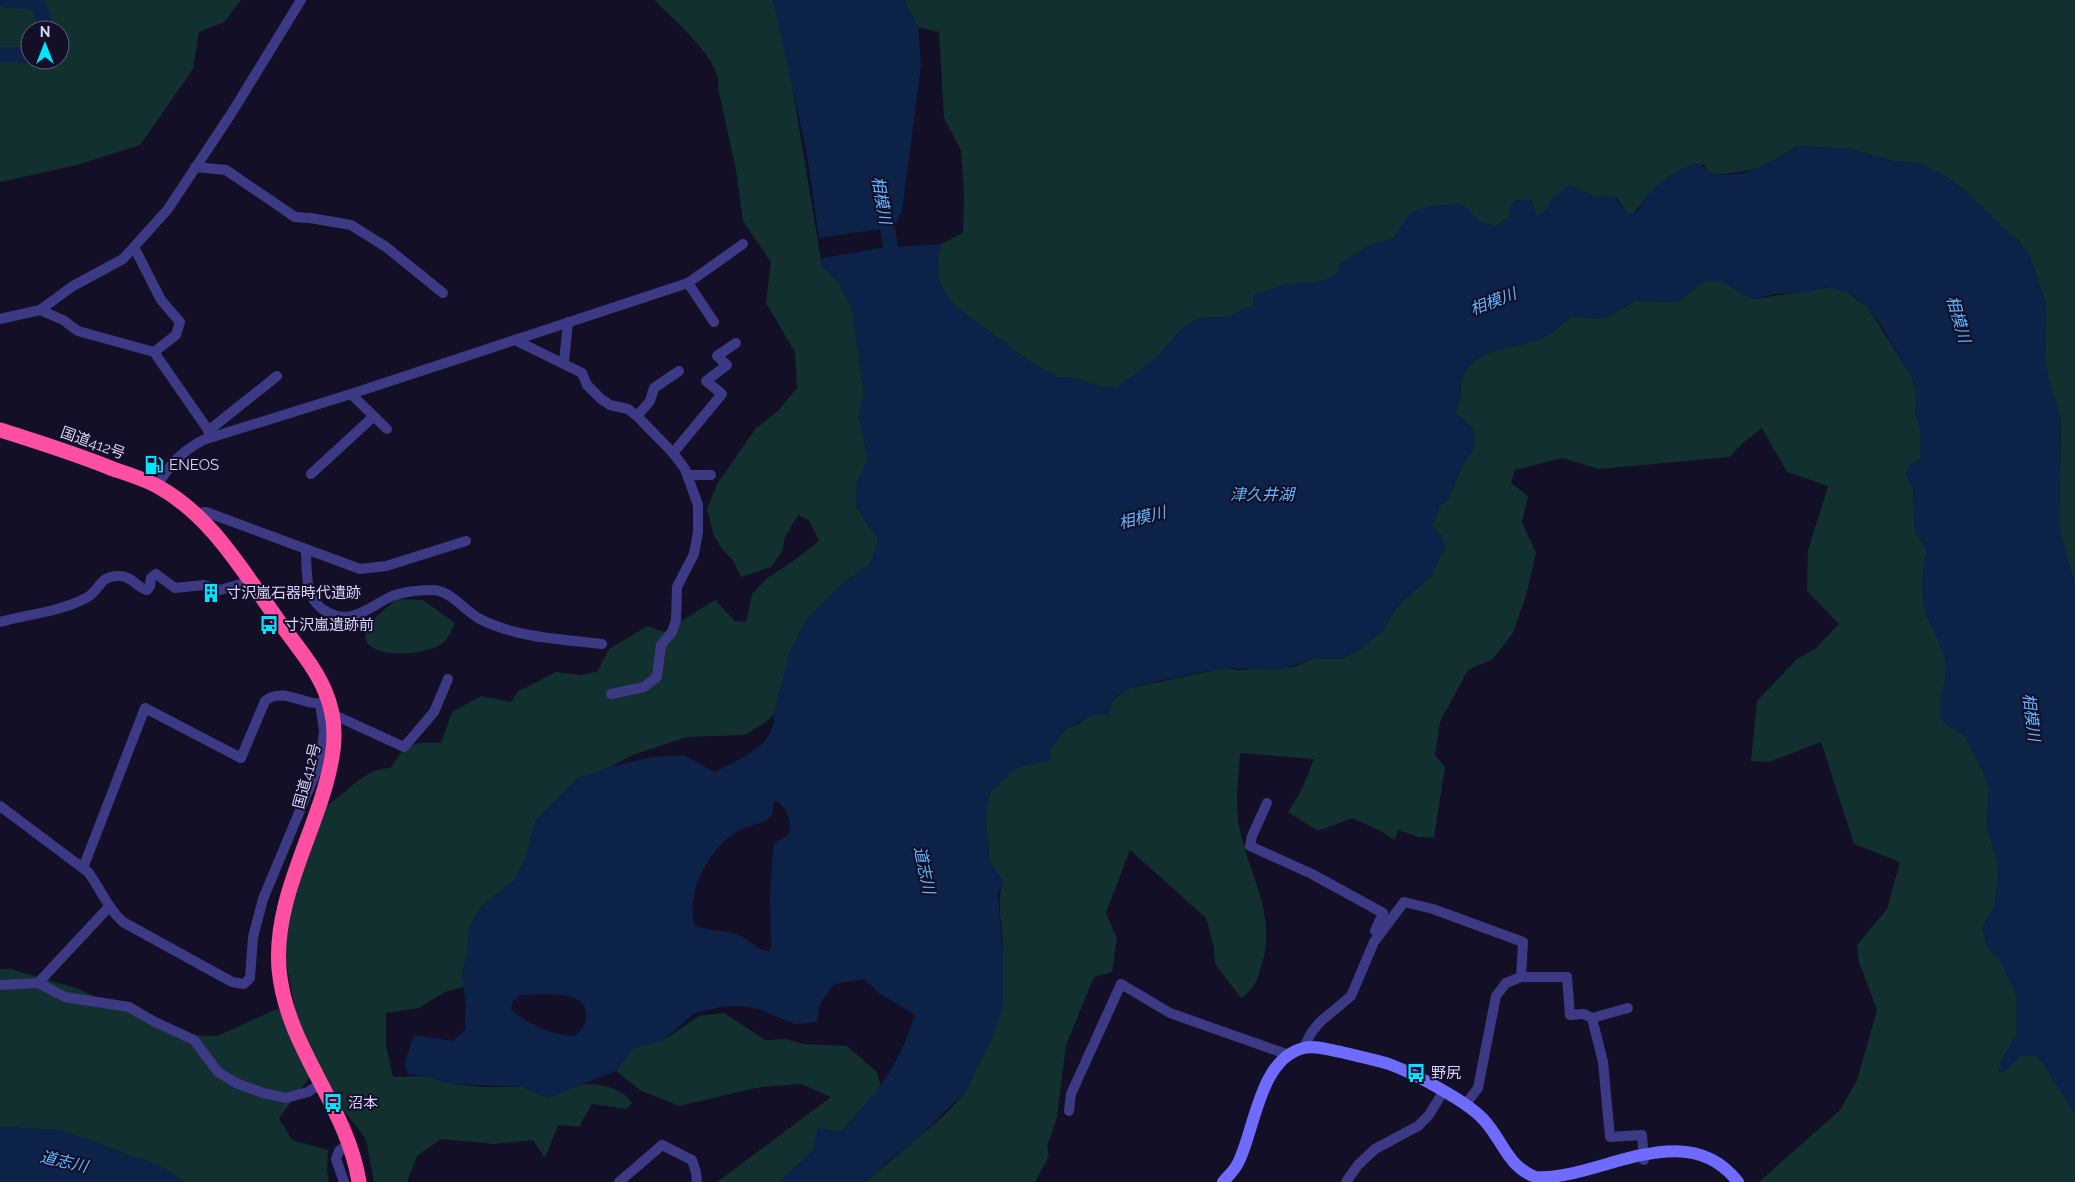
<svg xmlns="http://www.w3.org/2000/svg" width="2075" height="1182" viewBox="0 0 2075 1182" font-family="Raleway,'Noto Sans JP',sans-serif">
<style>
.green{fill:#12302f;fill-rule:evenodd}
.water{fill:#0c2248;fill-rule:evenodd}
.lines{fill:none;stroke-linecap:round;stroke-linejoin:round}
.river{stroke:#0c2248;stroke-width:15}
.street{stroke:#3d3a85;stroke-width:10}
.secondary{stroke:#6f6bff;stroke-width:12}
.highway{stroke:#ff4fa3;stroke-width:15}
.labels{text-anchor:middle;stroke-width:4;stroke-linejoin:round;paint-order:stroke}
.street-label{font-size:15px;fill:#d9d4ff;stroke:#130f26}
.poi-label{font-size:15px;fill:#d9d4ff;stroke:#130f26;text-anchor:start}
.water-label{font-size:16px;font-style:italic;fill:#62b6ff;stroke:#130f26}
</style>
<rect width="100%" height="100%" fill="#130f26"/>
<g class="green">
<path d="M0 0H241L224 22 199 32 193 69 140 145 77 165 0 182ZM30 30H60V60H30Z"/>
<path d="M654 0H773L787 55 822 266 839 283 852 307 864 395 859 416 868 460 856 485V507L877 537 878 543 874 555 869 565 840 586 806 620 790 653 774 714 766 722 745 735 687 737 633 755 610 767 577 779 536 820 526 858 514 881 483 905 469 927 468 949 462 976 465 986 445 992 419 1008 386 1013V1045L393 1077 425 1076 451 1084 483 1087H524L549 1098C559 1094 572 1086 582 1085 599 1082 623 1089 632 1103L626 1109 592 1104 579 1127 558 1125 545 1158 533 1140 494 1144 441 1139 417 1156 407 1182H374L366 1139 314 1072 279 1118 292 1140 328 1150 327 1171 329 1182H185L162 1167 61 1130 0 1127V969H11L76 988 181 1035 217 1036 277 1009 296 1013 285 957V925L311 816C320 811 329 805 337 798 354 785 368 768 391 768 406 742 412 742 441 743L452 712 481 696 511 702 517 692 556 672 580 675 597 672 609 649 648 626 664 632 715 600 735 621 746 622 752 594 767 578 792 562 819 541 809 520 798 515 785 537 782 552 771 567 741 577 732 559 722 549 714 536 707 509 717 484 756 428 777 412 797 388 795 352 766 303 771 262 743 221 736 170 718 88C725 63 671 17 654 0Z"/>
<path d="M904 0H2075V585L2059 529 2061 420 2048 377 2045 358 2046 302 2020 242 2005 231 1970 195 1948 178 1917 163 1893 161 1851 149 1797 146 1764 167 1740 172 1717 175 1709 172 1703 164 1648 195 1633 215 1627 213 1617 198 1593 196 1586 193 1554 196 1544 213 1538 216 1536 215 1531 200H1517L1511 206 1509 217 1496 226 1479 222 1465 206 1408 217 1394 238 1364 248 1359 253 1339 264V272C1317 287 1308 281 1285 285 1275 287 1265 292 1254 294L1253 306 1227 317 1198 318 1183 328 1159 355 1123 385 1116 388 1102 387 1074 378 1056 377 1029 361 954 305C937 283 934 271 941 244L963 233 964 192 961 150 944 118 939 32 918 27Z"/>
<path d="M1704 281H1721L1755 299 1832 287 1846 292 1867 306 1912 377 1917 400 1915 413 1920 427V460L1910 465 1906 473 1913 489 1915 530 1927 551C1922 572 1920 595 1927 616 1933 630 1942 644 1945 659 1949 678 1944 702 1942 721L1965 736 1982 769 1989 788 1987 827 1999 868 1995 905 1982 929 1988 948 2001 961 2016 994V1036L2001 1061 1999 1072H2004L2020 1056H2036L2042 1062 2075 1113V1182H1759L1840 1110 1857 1080 1877 1010 1859 962 1857 945 1887 909 1900 862 1854 844 1821 742 1769 762 1751 761 1757 701 1797 659 1816 648 1839 624 1807 591 1808 550 1828 486 1787 472 1762 428 1743 443 1729 457 1599 469 1562 458 1515 470 1511 483 1528 496 1522 522 1536 553 1526 596 1513 633 1493 659 1468 670 1440 722 1435 755 1445 767 1434 838 1419 837 1398 830 1395 840 1381 831 1352 818 1318 831 1288 812 1302 789 1314 759 1240 753C1239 778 1234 805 1240 830 1250 877 1278 917 1261 967 1256 983 1255 987 1241 998L1215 964 1214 948 1206 918 1130 850 1106 913 1117 938 1112 972 1094 977 1066 1045 1057 1117 1047 1147 1049 1156 1035 1182H867C898 1151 937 1127 965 1092 971 1085 1000 975 1002 961 1006 934 994 908 1003 881L990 862 985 813 990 793 1017 767 1049 760 1050 749 1066 729 1078 724 1130 688 1225 668 1238 670 1294 667 1313 658 1342 659 1360 649 1383 631 1396 608 1433 573 1443 538 1432 526 1439 507 1448 499 1462 467 1474 448 1473 428 1455 412C1464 396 1458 386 1465 372 1478 348 1515 348 1537 340 1550 335 1561 325 1572 316L1601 319 1636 301 1678 302Z"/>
<path d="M396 599 423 600 455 623C452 629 448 639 443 643 428 656 357 662 366 630 368 622 389 606 396 599Z"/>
<path d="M724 1013 765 1040 786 1039 803 1044 847 1046 877 1072 881 1087 841 1132 818 1128 813 1151 779 1182H717L831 1097 801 1084 760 1087 679 1106 640 1090 616 1071 633 1048 664 1040 699 1016Z"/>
</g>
<g class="water">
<path d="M773 0H904L918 27 921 65 902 211 894 227 819 238 807 154Z"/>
<path d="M1797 146 1851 149 1893 161 1917 163 1948 178 1970 195 2028 251 2046 302 2045 358 2048 377 2061 420 2059 529 2075 585V1114L2042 1062 2036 1056H2020L2004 1072H1999L2001 1061 2016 1036V995L2001 962 1988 948 1982 929 1995 905 1999 868 1987 827 1989 788 1982 769 1965 737 1942 721C1936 700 1948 683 1945 661 1943 645 1932 630 1927 615 1920 594 1922 572 1927 551L1915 530 1913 489 1906 473 1910 465 1920 460V427L1915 413 1917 400 1912 377 1882 327 1867 306 1855 297 1846 292 1828 287 1806 292 1774 294 1755 299 1747 297 1721 281H1704L1678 302 1636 301 1601 319 1572 316C1561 325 1550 335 1537 340 1515 348 1478 348 1465 372 1458 386 1464 396 1455 412L1473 428 1474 449 1462 467 1448 499 1439 507 1432 526 1443 538 1445 548 1433 573 1396 608 1383 631 1360 649 1342 659 1313 658 1281 670 1225 668 1163 680 1130 688 1114 698 1109 715H1093L1066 729 1050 749 1049 760 1017 767 990 793 985 813 990 862 1003 881 998 895 1003 959V1006L994 1033 966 1091 919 1137 887 1162 867 1182H779L813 1151 818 1128 841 1132C878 1092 898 1068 915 1015L879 993 864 979 834 984 820 1004 817 1022 795 1024 761 1010 743 1006H726L694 1013 664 1040 633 1049 616 1071 549 1098 524 1087 451 1084 425 1076 407 1074 405 1062 414 1035 453 1041 465 1030 466 1007 462 976 468 949 469 927 483 905 514 881 526 858 536 820 553 802 577 779 610 767 652 757 684 755 714 772C737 760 777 746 774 714L790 653 806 620 840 585 869 565 878 543 877 537 856 507V485L868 460 859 416 864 395 852 307 839 283 822 266V258L881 248 941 244C934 271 937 283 954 305L1029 361 1056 377 1073 378 1102 387 1116 388 1159 355 1183 328 1198 318 1227 317 1253 306 1254 294C1265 292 1275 287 1285 285 1308 281 1317 287 1338 272L1339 264 1359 253 1364 248 1394 238 1407 217 1416 211 1430 206 1455 204 1465 206 1479 222 1496 226 1509 217 1511 206 1518 200H1531L1536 215H1542L1554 196 1570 185 1593 196H1614L1627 213 1633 215C1639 211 1642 203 1647 197 1656 184 1671 173 1686 167 1707 159 1700 171 1715 174 1744 180 1774 160 1797 146ZM777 801C788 810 790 819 790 833L775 843 773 849 770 897 771 946 769 951C758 951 751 941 741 936 726 929 709 932 694 925 687 889 708 850 738 831 747 825 766 825 772 814 773 811 773 805 774 802ZM520 995C538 995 584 989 586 1012 587 1024 583 1028 575 1036 553 1036 527 1024 511 1009L513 1001Z"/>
<path d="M0 1127 61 1130 162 1167 185 1182H0Z"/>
</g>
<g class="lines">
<g class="river">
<path d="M6 0 31 2 40 7 46 30"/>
<path d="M0 55H30"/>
<path d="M884 208 894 267"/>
</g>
<g class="street">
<path d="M195 167 226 170 295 217 310 218 351 225 386 247 443 293"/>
<path d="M134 247 161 300 180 322 176 335 154 352"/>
<path d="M688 283 714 322"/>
<path d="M40 310 73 286 123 259 168 209 231 114 301 0"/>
<path d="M0 319 40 310 63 320 78 331 154 352 213 437"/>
<path d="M515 340 582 373 587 385 601 399 610 405 628 409 637 416 673 453 685 469 698 505V532L694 554 677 587 676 620 672 632 661 645 657 677 644 687 611 694"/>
<path d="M564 362 568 322"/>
<path d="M351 394 387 429"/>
<path d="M637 416 650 401 654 388 679 371"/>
<path d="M208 431 277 376"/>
<path d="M673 453 722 394 706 381 727 365 717 356 736 343"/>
<path d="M311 474 373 417"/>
<path d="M687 475H711"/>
<path d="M157 486C169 465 181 452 203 440L351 394 688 283 743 244"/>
<path d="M196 514 206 512 360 569 386 566 466 541"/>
<path d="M306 550C307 575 304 601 329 613 353 625 372 605 392 596 406 591 418 590 433 590 452 591 463 610 480 619 517 638 561 639 602 644"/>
<path d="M0 622C29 614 59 612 86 598 101 591 98 575 120 576 132 576 136 587 147 590L150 586 151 578 156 574 175 588 204 585 220 590 241 584 248 579"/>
<path d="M332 714 404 747 434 712 448 679"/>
<path d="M1267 803 1252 836 1250 846 1312 874 1383 913 1375 931"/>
<path d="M0 806 88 872C101 889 107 908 123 922L232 982 244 984 250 978 253 937 263 899 321 760 324 730 320 704"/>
<path d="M83 868 145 708 241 758 265 701C284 685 307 709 326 702"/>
<path d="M38 983 108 908"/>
<path d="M0 985 38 983 65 997 129 1007 153 1021 194 1040 218 1072 236 1083 263 1093 286 1098 308 1092 320 1084"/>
<path d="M1592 1018 1628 1008"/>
<path d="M1304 1047 1311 1033 1320 1022 1351 996 1374 942 1404 902 1433 909 1523 942 1521 977"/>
<path d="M1465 1105 1478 1088 1496 996 1506 983 1521 977H1567L1570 1015 1584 1014 1592 1018 1603 1062 1610 1137 1642 1135 1644 1160"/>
<path d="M1069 1111 1071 1094 1121 984 1170 1013 1289 1055"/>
<path d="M344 1182 336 1159 339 1151 349 1143"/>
<path d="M619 1182 662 1145 692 1160 696 1172 697 1182"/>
<path d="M1346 1182 1358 1165 1375 1149 1418 1126 1429 1115 1443 1092"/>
</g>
<path class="secondary" d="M1223 1182C1228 1176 1236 1169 1239 1161 1255 1128 1260 1058 1304 1048 1315 1045 1330 1050 1341 1052 1357 1056 1373 1059 1389 1064 1413 1073 1465 1100 1483 1119 1503 1140 1506 1165 1535 1177 1596 1182 1685 1113 1738 1182"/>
<path class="highway" d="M0 430C38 442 76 454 113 469 128 474 144 479 157 486 211 515 243 572 278 620 294 643 314 665 325 691 334 712 336 735 332 757 320 828 273 895 279 969 286 1048 347 1105 359 1182"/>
</g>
<defs>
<g id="fuel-bare" transform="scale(1.5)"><path d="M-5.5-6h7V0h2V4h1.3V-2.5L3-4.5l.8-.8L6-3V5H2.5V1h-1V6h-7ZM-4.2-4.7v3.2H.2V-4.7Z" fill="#00e5ff" stroke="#130f26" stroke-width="2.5" paint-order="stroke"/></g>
<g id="building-bare" transform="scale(1.5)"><path d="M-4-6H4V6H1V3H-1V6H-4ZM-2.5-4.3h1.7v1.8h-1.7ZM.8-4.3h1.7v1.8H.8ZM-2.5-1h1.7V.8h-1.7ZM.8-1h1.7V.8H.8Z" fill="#00e5ff" stroke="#130f26" stroke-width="2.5" paint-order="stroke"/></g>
<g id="bus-bare" transform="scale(1.5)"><path d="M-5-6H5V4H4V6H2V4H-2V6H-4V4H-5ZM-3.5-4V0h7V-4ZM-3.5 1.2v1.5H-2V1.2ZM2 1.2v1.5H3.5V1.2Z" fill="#00e5ff" stroke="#130f26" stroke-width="2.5" paint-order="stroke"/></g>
</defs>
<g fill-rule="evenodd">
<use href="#fuel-bare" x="154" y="465"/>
<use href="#building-bare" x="211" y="593"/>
<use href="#bus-bare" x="269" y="625"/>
<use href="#bus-bare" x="1416" y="1073"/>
<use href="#bus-bare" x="333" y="1103"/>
</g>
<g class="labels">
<g class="street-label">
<text transform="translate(93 443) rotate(20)" y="5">国道412号</text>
<text transform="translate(307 776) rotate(-75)" y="5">国道412号</text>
</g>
<g class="poi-label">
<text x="169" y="470">ENEOS</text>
<text x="226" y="598">寸沢嵐石器時代遺跡</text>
<text x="284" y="630">寸沢嵐遺跡前</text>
<text x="1431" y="1078">野尻</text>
<text x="348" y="1108">沼本</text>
</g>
<g class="water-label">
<text transform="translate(882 200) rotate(80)" y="6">相模川</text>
<text transform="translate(1493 301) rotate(-21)" y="6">相模川</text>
<text transform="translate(1959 319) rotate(74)" y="6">相模川</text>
<text x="1262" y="500">津久井湖</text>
<text transform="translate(1142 517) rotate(-14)" y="6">相模川</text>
<text transform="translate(2032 717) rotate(83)" y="6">相模川</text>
<text transform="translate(925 870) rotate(78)" y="6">道志川</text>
<text transform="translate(64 1161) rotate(13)" y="6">道志川</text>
</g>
</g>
<g transform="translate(45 45)"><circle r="24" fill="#130f26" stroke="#625e7d"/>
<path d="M0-4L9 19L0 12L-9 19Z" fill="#00e5ff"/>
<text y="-8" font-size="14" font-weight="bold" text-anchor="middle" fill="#d9d4ff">N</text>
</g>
</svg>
